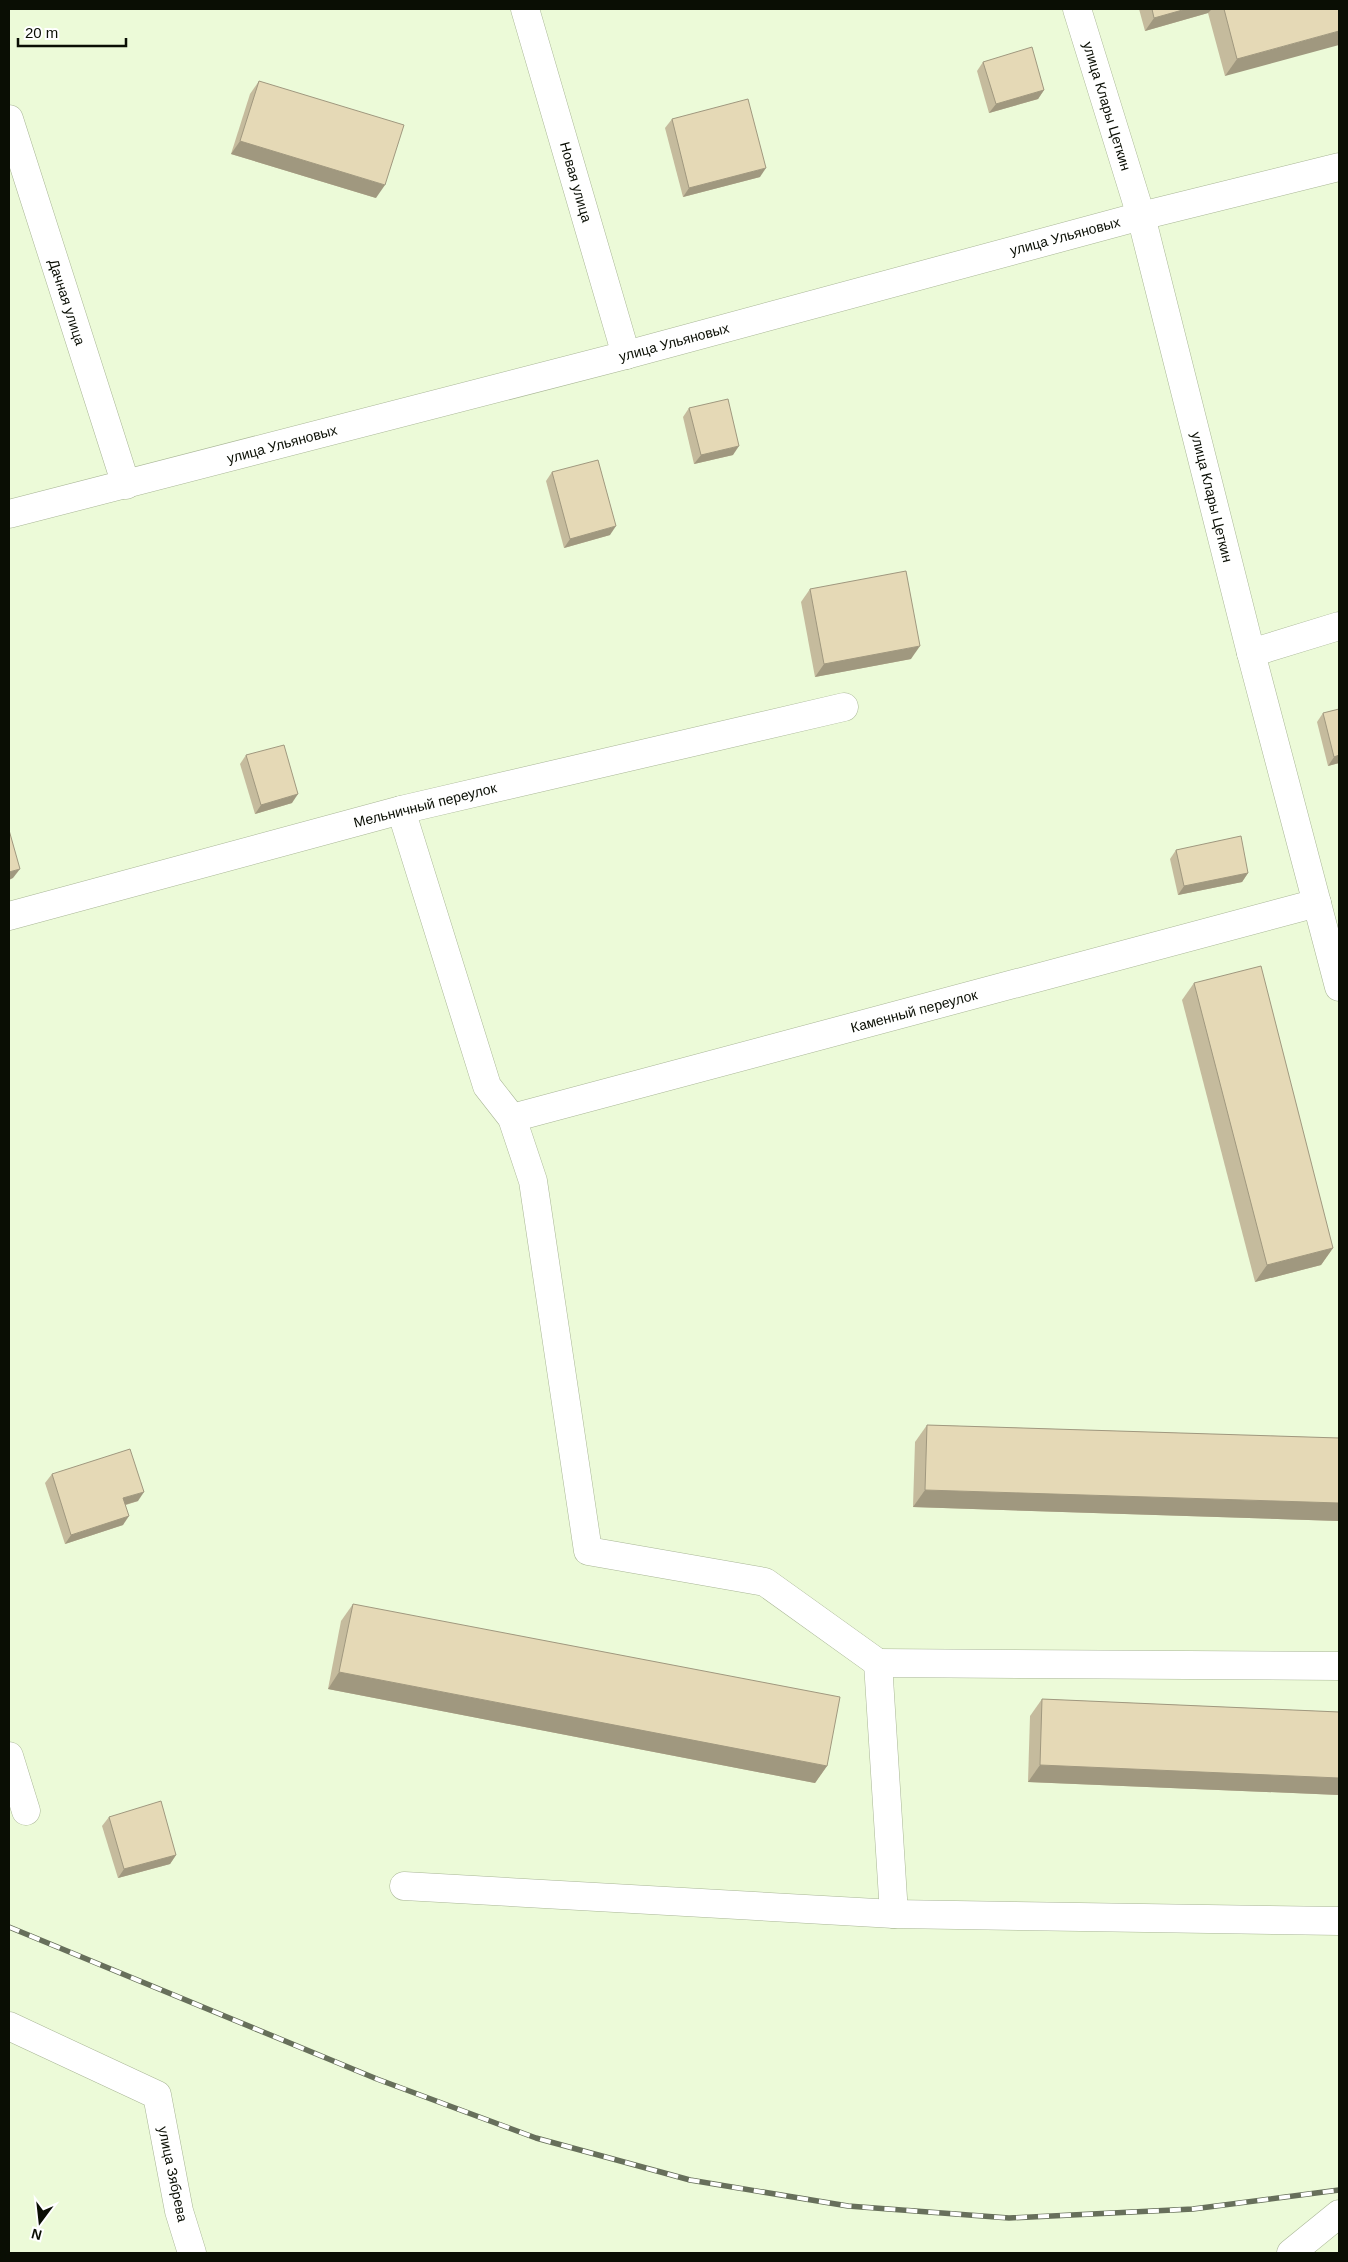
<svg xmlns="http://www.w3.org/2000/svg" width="1348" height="2262" viewBox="0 0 1348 2262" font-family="Arial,sans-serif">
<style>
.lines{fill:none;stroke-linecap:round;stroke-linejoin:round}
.minor-casing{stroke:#a9b696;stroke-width:29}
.major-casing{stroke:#a9b696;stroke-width:29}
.minor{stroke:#fff;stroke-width:28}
.major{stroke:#fff;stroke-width:28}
.rail-casing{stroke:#676f5b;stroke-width:5.5}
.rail{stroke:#fff;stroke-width:4;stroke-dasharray:11;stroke-linecap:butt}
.wall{fill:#c5bb9d}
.shaded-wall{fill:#a0987f}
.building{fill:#e5d9b6;stroke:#a0987f}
.labels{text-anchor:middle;stroke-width:4;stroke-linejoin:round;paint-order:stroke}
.street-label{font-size:14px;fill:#0a0e04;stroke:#fff}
</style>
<rect width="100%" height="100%" fill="#ecfad8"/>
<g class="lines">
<g class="minor-casing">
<g id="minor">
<path d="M525 9 626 355"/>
<path d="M1077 9 1141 216 1251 653 1339 987"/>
<path d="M9 119 126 485"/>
<path d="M9 514 626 355 1141 216 1339 167"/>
<path d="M1251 653 1339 626"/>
<path d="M401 810 487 1086 512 1118 533 1181 588 1551 765 1582 878 1663"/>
<path d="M9 916 401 810 844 707"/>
<path d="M512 1118 1317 903"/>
<path d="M9 1756 26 1811"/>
<path d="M404 1886 894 1914 1339 1921"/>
<path d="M894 1914 878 1663 1339 1666"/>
<path d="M9 2026 157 2095 179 2211 192 2253"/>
</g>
</g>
<g class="major-casing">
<path id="major" d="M1291 2253 1339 2214"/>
</g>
<use href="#minor" class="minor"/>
<use href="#major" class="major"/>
<g class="rail-casing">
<path id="rail" d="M9 1927 377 2079 536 2138 690 2180 848 2206 1009 2218 1193 2209 1339 2190"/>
</g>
<use href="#rail" class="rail"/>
</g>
<g class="wall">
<path d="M1139 9H1339L1225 76 1208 13 1145 31Z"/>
<path d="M983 62 1044 90 1038 99 989 113 977 71Z"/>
<path d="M259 81 376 198 231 154 250 94Z"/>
<path d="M672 119 760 177 683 197 665 128Z"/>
<path d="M689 408 733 455 694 464 683 417Z"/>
<path d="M552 472 610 535 564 548 546 481Z"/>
<path d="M810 589 911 659 815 677 801 602Z"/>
<path d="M1323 713 1339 763 1328 766 1317 722Z"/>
<path d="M246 755 292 803 255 814 240 764Z"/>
<path d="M1176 850 1248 873 1242 882 1178 895 1170 859Z"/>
<path d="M1194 983 1333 1248 1321 1265 1255 1282 1182 1000Z"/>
<path d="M927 1425 1339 1438V1521L913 1507 915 1442Z"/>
<path d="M52 1474 138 1501 126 1505 123 1525 65 1544 45 1483Z"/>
<path d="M353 1604 827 1766 815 1783 328 1689 341 1621Z"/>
<path d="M1042 1699 1339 1712V1795L1028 1782 1030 1716Z"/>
<path d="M109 1817 176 1855 170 1864 118 1878 102 1826Z"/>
</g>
<g class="shaded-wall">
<path d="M1186 9H1212L1208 13 1145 31 1154 18Z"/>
<path d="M1339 31V45L1225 76 1237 59Z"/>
<path d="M1044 90 1038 99 989 113 996 104Z"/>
<path d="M240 141 385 185 376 198 231 154Z"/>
<path d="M766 168 760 177 683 197 689 188Z"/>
<path d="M739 446 733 455 694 464 701 455Z"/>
<path d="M616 526 610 535 564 548 570 539Z"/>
<path d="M920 646 911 659 815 677 824 664Z"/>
<path d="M1339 755V763L1328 766 1334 757Z"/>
<path d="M298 794 292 803 255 814 261 805Z"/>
<path d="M20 869 13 878 9 880V872Z"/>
<path d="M1248 873 1242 882 1178 895 1184 886Z"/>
<path d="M1333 1248 1321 1265 1255 1282 1267 1265Z"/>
<path d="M925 1490 1339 1503V1521L913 1507Z"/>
<path d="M144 1492 138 1501 117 1507 123 1498Z"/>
<path d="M129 1516 123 1525 65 1544 71 1535Z"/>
<path d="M339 1672 827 1766 815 1783 328 1689Z"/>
<path d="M1040 1765 1339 1778V1795L1028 1782Z"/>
<path d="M176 1855 170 1864 118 1878 124 1869Z"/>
</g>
<g class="building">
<path d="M1152 9H1186L1154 18Z"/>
<path d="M1224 9H1339V31L1237 59Z"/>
<path d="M1032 47 1044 90 996 104 983 62Z"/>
<path d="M259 81 404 125 385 185 240 141Z"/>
<path d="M748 99 766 168 689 188 672 119Z"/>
<path d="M728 399 739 446 701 455 689 408Z"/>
<path d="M598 460 616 526 570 539 552 472Z"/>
<path d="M906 571 920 646 824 664 810 589Z"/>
<path d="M1339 709V755L1334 757 1323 713Z"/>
<path d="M284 745 298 794 261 805 246 755Z"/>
<path d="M9 830 20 869 9 872Z"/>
<path d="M1241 836 1248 873 1184 886 1176 850Z"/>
<path d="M1261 966 1333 1248 1267 1265 1194 983Z"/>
<path d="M927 1425 1339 1438V1503L925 1490Z"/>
<path d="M130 1449 144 1492 123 1498 129 1516 71 1535 52 1474Z"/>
<path d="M353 1604 840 1697 827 1766 339 1672Z"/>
<path d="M1042 1699 1339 1712V1778L1040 1765Z"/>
<path d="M161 1801 176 1855 124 1869 109 1817Z"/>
</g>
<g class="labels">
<g class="street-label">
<text transform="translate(1107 106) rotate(73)" y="5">улица Клары Цеткин</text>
<text transform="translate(576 182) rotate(74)" y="5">Новая улица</text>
<text transform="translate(1065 236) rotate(-15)" y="5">улица Ульяновых</text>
<text transform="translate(67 302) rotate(72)" y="5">Дачная улица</text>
<text transform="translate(674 342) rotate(-15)" y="5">улица Ульяновых</text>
<text transform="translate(282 444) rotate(-15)" y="5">улица Ульяновых</text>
<text transform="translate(1212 497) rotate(76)" y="5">улица Клары Цеткин</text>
<text transform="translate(425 805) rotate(-14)" y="5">Мельничный переулок</text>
<text transform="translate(914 1011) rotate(-15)" y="5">Каменный переулок</text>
<text transform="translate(173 2174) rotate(78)" y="5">улица Зябрева</text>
</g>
</g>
<rect width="1348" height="2262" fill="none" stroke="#0a0e04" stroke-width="20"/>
<g transform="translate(40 2222) rotate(195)" stroke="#ffffff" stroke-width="4" paint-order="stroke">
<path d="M0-4L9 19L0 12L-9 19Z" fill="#0a0e04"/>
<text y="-8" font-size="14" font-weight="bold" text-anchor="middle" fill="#0a0e04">N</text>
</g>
<path d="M18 38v8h108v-8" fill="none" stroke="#0a0e04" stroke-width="2.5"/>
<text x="25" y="38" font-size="15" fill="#0a0e04" stroke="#ffffff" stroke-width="4" paint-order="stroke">20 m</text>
</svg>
